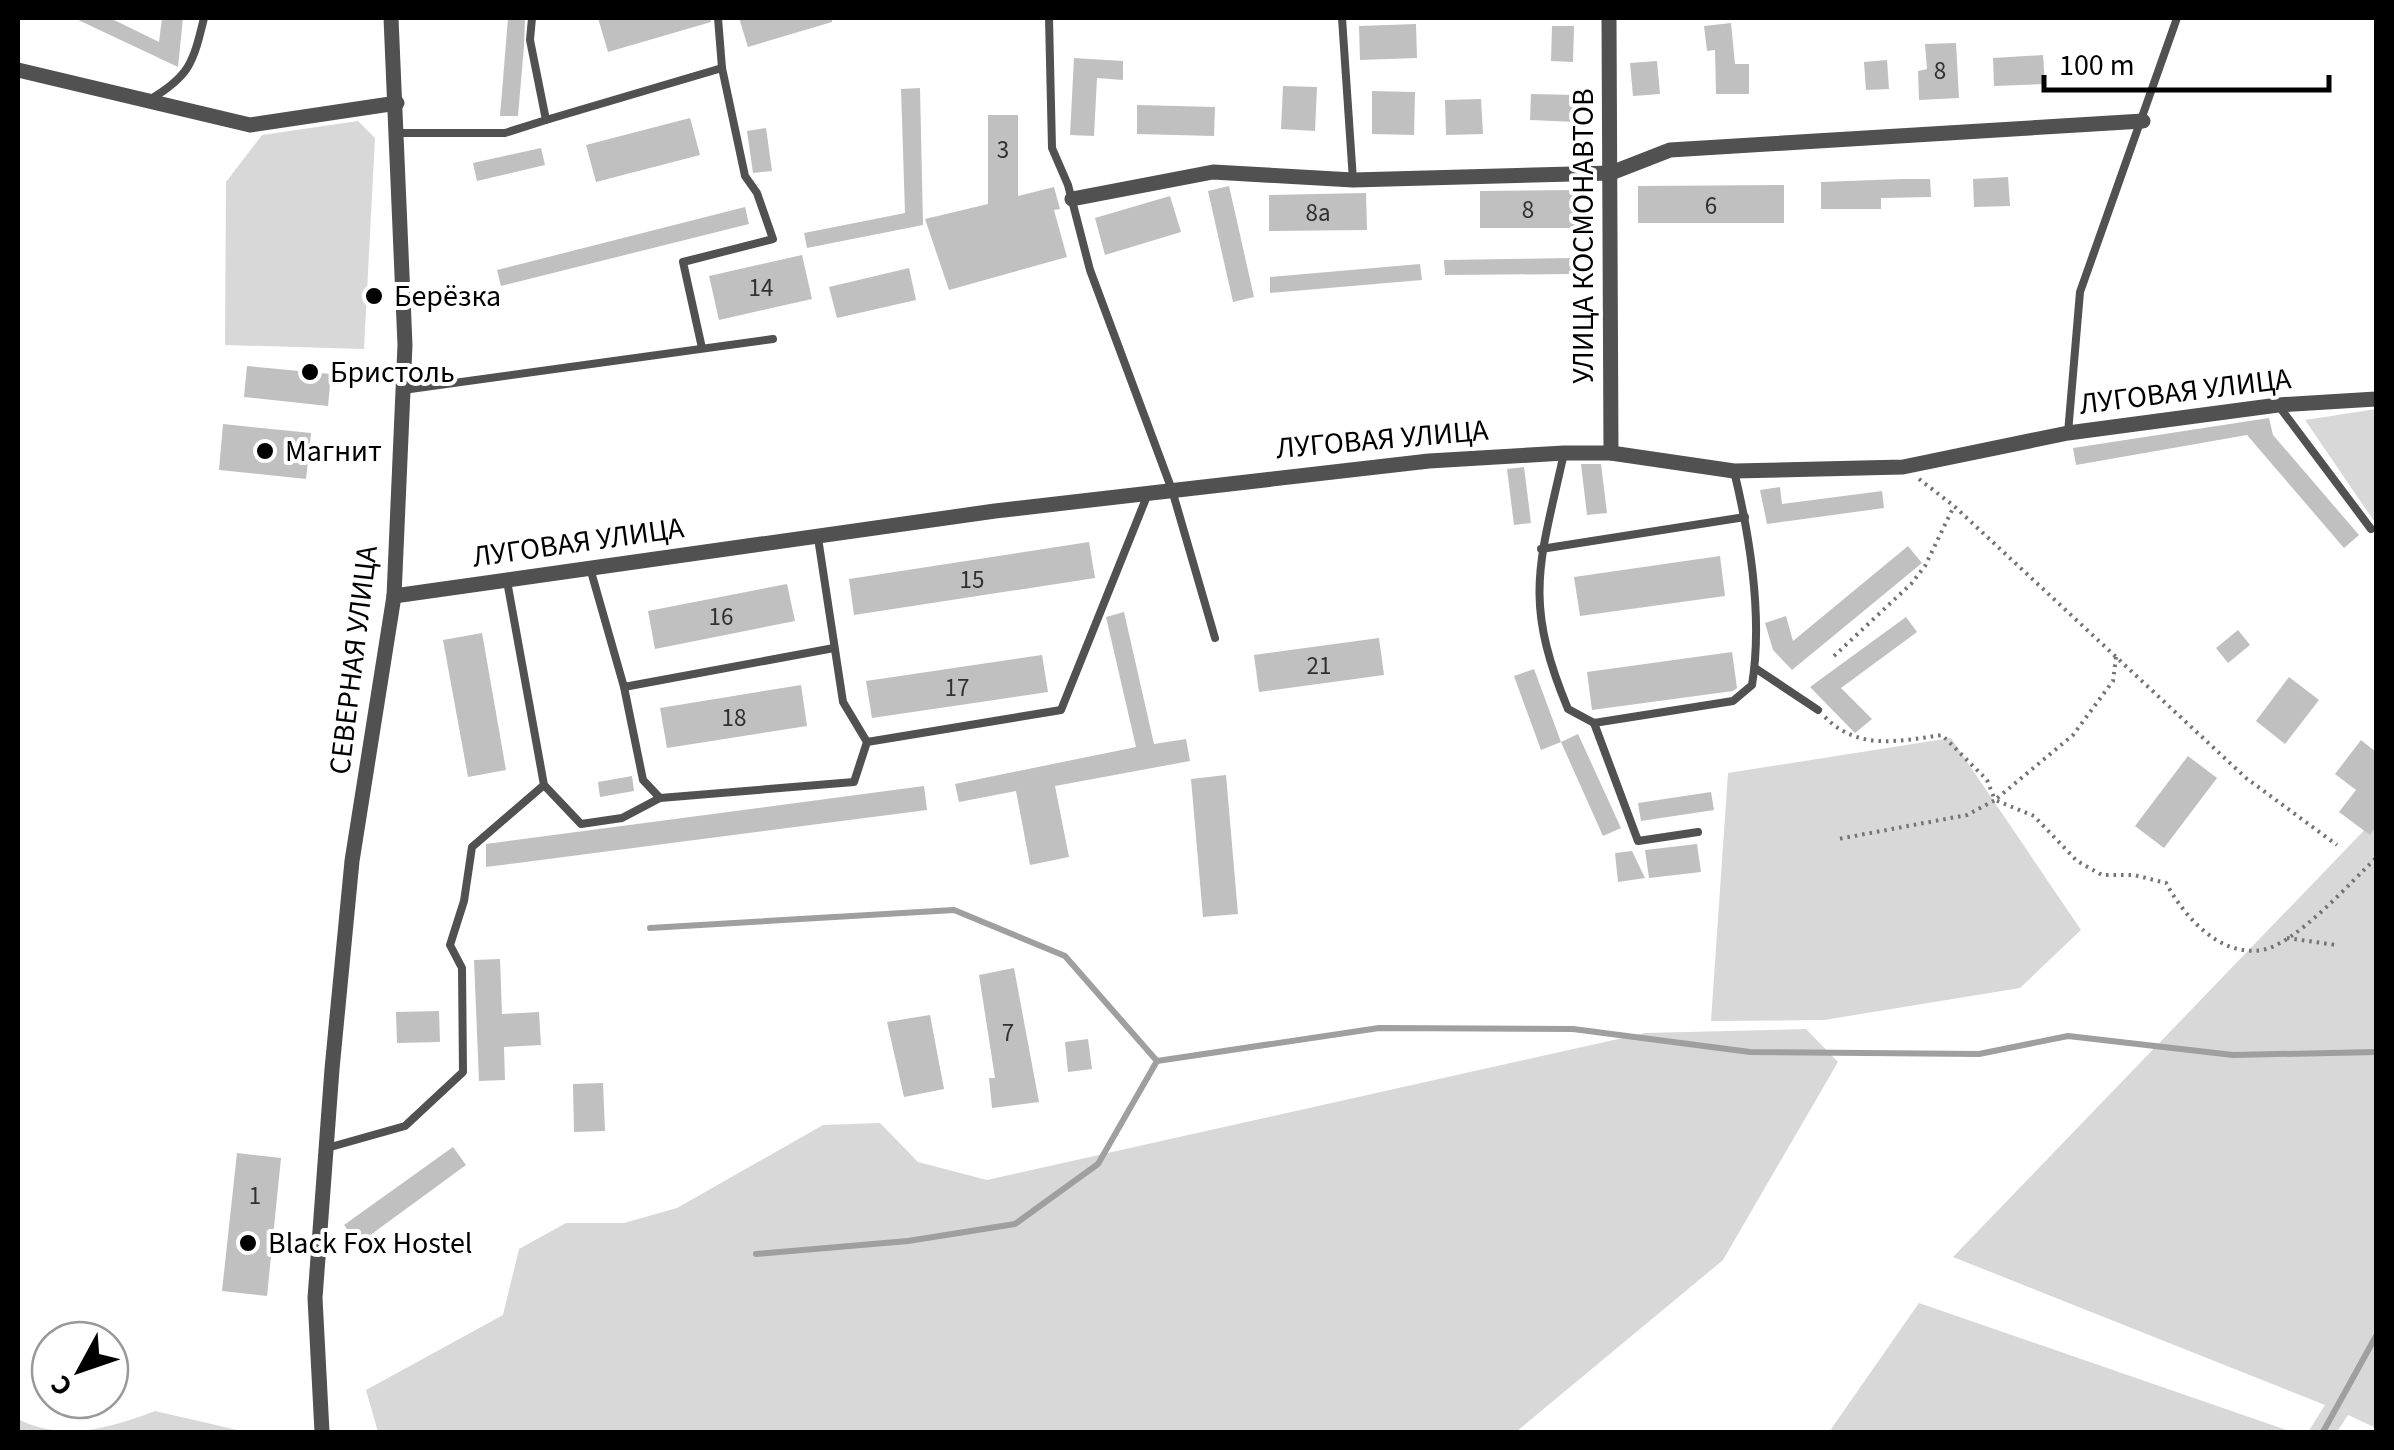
<svg xmlns="http://www.w3.org/2000/svg" width="2394" height="1450" viewBox="0 0 2394 1450" font-family="'Source Sans 3',sans-serif">
<style>
.green{fill:#d8d8d8}
.lines{fill:none;stroke-linecap:round;stroke-linejoin:round}
.stream{stroke:#9f9f9f;stroke-width:6}
.building{fill:#c0c0c0}
.path{stroke:#737373;stroke-width:4;stroke-dasharray:2.5 5;stroke-linecap:butt}
.service{stroke:#515151;stroke-width:8}
.minor{stroke:#515151;stroke-width:15}
.poi-dot{fill:#000;stroke:#fff;stroke-width:4}
.labels{text-anchor:middle;stroke-width:8;stroke-linejoin:round;paint-order:stroke}
.number-label{font-size:25px;fill:#303030}
.street-label{font-size:30px;fill:#000;stroke:#fff}
.poi-label{font-size:30px;fill:#000;stroke:#fff;text-anchor:start}
</style>
<rect width="100%" height="100%" fill="#fff"/>
<g class="green">
<path d="M358 121 375 138 364 349 225 345 226 182 262 135Z"/>
<path d="M2376 409V524L2305 420Z"/>
<path d="M1951 738 2081 930 2020 988 1824 1020 1711 1021 1728 773Z"/>
<path d="M2376 818V1428L2348 1415 2337 1432H2308L2325 1405 1953 1257Z"/>
<path d="M1806 1029 1838 1062 1723 1260 1516 1432H378L366 1390 503 1315 519 1249 566 1223H624L677 1208 823 1125 880 1123 918 1162 987 1180 1645 1033Z"/>
<path d="M1919 1303 2292 1432H1829Z"/>
<path d="M155 1411 246 1432H18V1419C62 1442 111 1428 155 1411Z"/>
</g>
<g class="lines">
<g class="stream">
<path d="M650 928 954 910 1065 956 1157 1061"/>
<path d="M1157 1061 1379 1028 1573 1029 1750 1052 1979 1054 2068 1036 2233 1055 2376 1052"/>
<path d="M756 1254 908 1241 1015 1224 1098 1164 1157 1061"/>
<path d="M2323 1432 2376 1336"/>
</g>
</g>
<g class="building">
<path d="M74 18H110L159 42 162 18H183L178 67Z"/>
<path d="M508 18H525L524 46 518 116H500Z"/>
<path d="M598 18H710L711 22 608 52Z"/>
<path d="M739 18H832V22L748 47Z"/>
<path d="M1731 23 1735 64H1749V94H1716L1715 50 1707 51 1704 26Z"/>
<path d="M1416 24 1417 58 1360 60 1359 26Z"/>
<path d="M1552 26H1574L1573 62 1551 61Z"/>
<path d="M1956 43 1959 98 1919 100 1918 71 1927 69 1925 44Z"/>
<path d="M2043 55 2045 84 1994 86 1993 58Z"/>
<path d="M1074 58 1123 61V80L1097 78 1094 136 1070 135Z"/>
<path d="M1887 60 1889 89 1866 90 1864 62Z"/>
<path d="M1657 61 1660 94 1633 96 1630 63Z"/>
<path d="M1283 86 1317 87 1315 131 1281 129Z"/>
<path d="M920 88 923 225 807 248 804 233 905 213 901 89Z"/>
<path d="M1372 91 1415 92 1414 135 1372 134Z"/>
<path d="M1531 94 1577 95 1576 122 1530 120Z"/>
<path d="M1481 99 1483 134 1446 135 1445 100Z"/>
<path d="M1137 105 1215 107 1214 136 1137 134Z"/>
<path d="M988 115H1018V196L1054 187 1060 209 1054 210 1067 257 949 290 925 219 988 204Z"/>
<path d="M690 118 700 155 596 182 586 145Z"/>
<path d="M766 128 772 171 753 173 747 131Z"/>
<path d="M541 148 545 165 477 181 473 163Z"/>
<path d="M2008 177 2010 206 1974 207 1973 179Z"/>
<path d="M1902 179H1930L1931 197 1881 198V209H1821V182Z"/>
<path d="M1784 185V223H1638V186Z"/>
<path d="M1229 186 1254 297 1233 302 1208 191Z"/>
<path d="M1576 190V228H1480V191Z"/>
<path d="M1366 193 1367 230 1269 231V195Z"/>
<path d="M1170 196 1181 232 1105 255 1095 218Z"/>
<path d="M745 207 749 224 501 286 497 270Z"/>
<path d="M802 255 812 299 719 320 709 276Z"/>
<path d="M1574 258V274L1445 275 1444 260Z"/>
<path d="M1420 264 1422 280 1270 293V277Z"/>
<path d="M909 268 916 300 837 318 829 287Z"/>
<path d="M247 366 331 374 328 406 244 397Z"/>
<path d="M2269 418 2273 435 2359 535 2344 548 2247 435 2076 465 2073 448Z"/>
<path d="M223 424 311 433 306 479 219 470Z"/>
<path d="M1581 464H1601L1607 513 1587 515Z"/>
<path d="M1524 467 1531 523 1514 525 1507 469Z"/>
<path d="M1780 487 1782 504 1882 491 1884 508 1767 524 1760 490Z"/>
<path d="M1089 542 1095 578 854 615 849 579Z"/>
<path d="M1908 546 1922 563 1792 670 1773 650 1765 623 1786 616 1793 641Z"/>
<path d="M1720 556 1725 596 1580 616 1574 577Z"/>
<path d="M787 584 795 621 655 649 648 611Z"/>
<path d="M1124 612 1154 744 1186 739 1190 761 1055 786 1069 857 1030 865 1016 791 959 802 955 784 1136 747 1106 617Z"/>
<path d="M1906 617 1917 632 1841 688 1872 719 1855 733 1810 687Z"/>
<path d="M2238 630 2250 645 2228 663 2216 648Z"/>
<path d="M482 633 506 770 468 777 443 640Z"/>
<path d="M1379 638 1384 675 1259 692 1254 655Z"/>
<path d="M1732 652 1737 688 1733 691 1592 710 1587 672Z"/>
<path d="M1042 655 1048 692 872 718 866 681Z"/>
<path d="M1534 669 1561 742 1541 750 1514 676Z"/>
<path d="M2289 677 2319 700 2285 744 2256 721Z"/>
<path d="M801 685 807 726 667 748 660 708Z"/>
<path d="M1578 734 1621 828 1603 836 1561 742Z"/>
<path d="M2361 740 2376 752V826L2370 835 2339 812 2356 790 2335 774Z"/>
<path d="M2188 756 2217 778 2164 848 2135 826Z"/>
<path d="M1226 775 1238 914 1203 917 1191 779Z"/>
<path d="M632 776 634 791 600 797 598 782Z"/>
<path d="M924 786 927 810 486 867V844Z"/>
<path d="M1711 792 1714 810 1641 821 1638 803Z"/>
<path d="M1697 844 1701 872 1649 878 1645 850Z"/>
<path d="M1632 851 1645 878 1618 882 1615 853Z"/>
<path d="M500 959 502 1014 539 1012 541 1045 504 1047 505 1080 479 1081 474 960Z"/>
<path d="M1014 968 1039 1102 992 1108 989 1078H995L979 975Z"/>
<path d="M439 1011 440 1042 397 1043 396 1012Z"/>
<path d="M930 1015 944 1089 904 1097 887 1022Z"/>
<path d="M1088 1039 1092 1069 1068 1072 1065 1042Z"/>
<path d="M603 1083 605 1131 574 1132 573 1084Z"/>
<path d="M453 1147 466 1165 358 1244 344 1225Z"/>
<path d="M237 1153 281 1158 267 1296 222 1291Z"/>
</g>
<g class="lines">
<g class="path">
<path d="M1919 479 1954 506 2246 778 2337 845"/>
<path d="M1834 656 1911 584 1925 566 1954 506"/>
<path d="M2116 657 2113 681 2073 735 1995 800 2034 816 2077 861 2102 875H2134L2166 883C2184 916 2219 957 2262 950 2295 945 2352 881 2376 858"/>
<path d="M1825 717C1858 751 1900 741 1942 735L1987 780 1995 800 1967 815 1838 839"/>
<path d="M2287 938 2336 945"/>
</g>
<g class="service">
<path d="M718 18 722 68"/>
<path d="M1049 18 1052 148 1068 185 1090 270 1172 490 1215 638"/>
<path d="M1342 18 1353 180"/>
<path d="M149 100C190 76 193 63 204 18"/>
<path d="M546 120 722 68 745 176 757 193 773 239 683 262 702 348"/>
<path d="M398 133H505L546 120 530 40 532 18"/>
<path d="M403 390 773 339"/>
<path d="M2278 405 2371 529"/>
<path d="M2068 433 2080 292 2177 18"/>
<path d="M1564 453C1540 563 1522 599 1568 709L1594 723 1733 701 1752 685C1763 617 1750 537 1734 471"/>
<path d="M818 538 843 702 867 742 1061 710 1147 496"/>
<path d="M1541 549 1745 517"/>
<path d="M590 568 624 687 834 648"/>
<path d="M507 581 544 785 581 824 622 818 660 798"/>
<path d="M1755 668 1818 710"/>
<path d="M624 687 643 780 660 798 854 782 867 742"/>
<path d="M1594 723 1638 841 1698 832"/>
<path d="M327 1148 405 1126 463 1072 462 968 450 945 464 901 472 847 544 785"/>
</g>
<g class="minor">
<path d="M1609 18 1611 453"/>
<path d="M18 70 250 125 397 103"/>
<path d="M1072 199 1213 172 1353 180 1611 173 1670 150 2143 121"/>
<path d="M394 596 995 511 1429 461 1564 453H1611L1734 471 1903 467 2068 433 2278 405 2376 399"/>
<path d="M322 1432 315 1298 332 1069 352 861 394 596 405 345 391 18"/>
</g>
</g>
<g class="poi-dot">
<circle cx="374" cy="296" r="10"/>
<circle cx="310" cy="372" r="10"/>
<circle cx="265" cy="451" r="10"/>
<circle cx="248" cy="1243" r="10"/>
</g>
<g class="labels">
<g class="number-label">
<text x="1940" y="79">8</text>
<text x="1003" y="158">3</text>
<text x="1711" y="214">6</text>
<text x="1528" y="218">8</text>
<text x="1318" y="221">8а</text>
<text x="761" y="296">14</text>
<text x="972" y="588">15</text>
<text x="721" y="625">16</text>
<text x="1319" y="674">21</text>
<text x="957" y="696">17</text>
<text x="734" y="726">18</text>
<text x="1008" y="1041">7</text>
<text x="255" y="1204">1</text>
</g>
<g class="street-label">
<text transform="translate(1583 236) rotate(-90)" y="10">УЛИЦА КОСМОНАВТОВ</text>
<text transform="translate(2185 391) rotate(-7)" y="10">ЛУГОВАЯ УЛИЦА</text>
<text transform="translate(1382 439) rotate(-5)" y="10">ЛУГОВАЯ УЛИЦА</text>
<text transform="translate(578 542) rotate(-8)" y="10">ЛУГОВАЯ УЛИЦА</text>
<text transform="translate(353 660) rotate(-83)" y="10">СЕВЕРНАЯ УЛИЦА</text>
</g>
<g class="poi-label">
<text x="394" y="306">Берёзка</text>
<text x="330" y="382">Бристоль</text>
<text x="285" y="461">Магнит</text>
<text x="268" y="1253">Black Fox Hostel</text>
</g>
</g>
<rect width="2394" height="1450" fill="none" stroke="#000000" stroke-width="40"/>
<g transform="translate(80 1370) rotate(230)"><circle r="48" fill="#ffffff" stroke="#999999" stroke-width="2.5"/>
<path d="M0-8L18 38L0 25L-18 38Z" fill="#000000"/>
<text y="-15" font-size="28" font-weight="bold" text-anchor="middle" fill="#000000">С</text>
</g>
<path d="M2044 75v15h285v-15" fill="none" stroke="#000000" stroke-width="5"/>
<text x="2059" y="75" font-size="30" fill="#000000" stroke="#ffffff" stroke-width="8" paint-order="stroke">100 m</text>
</svg>
